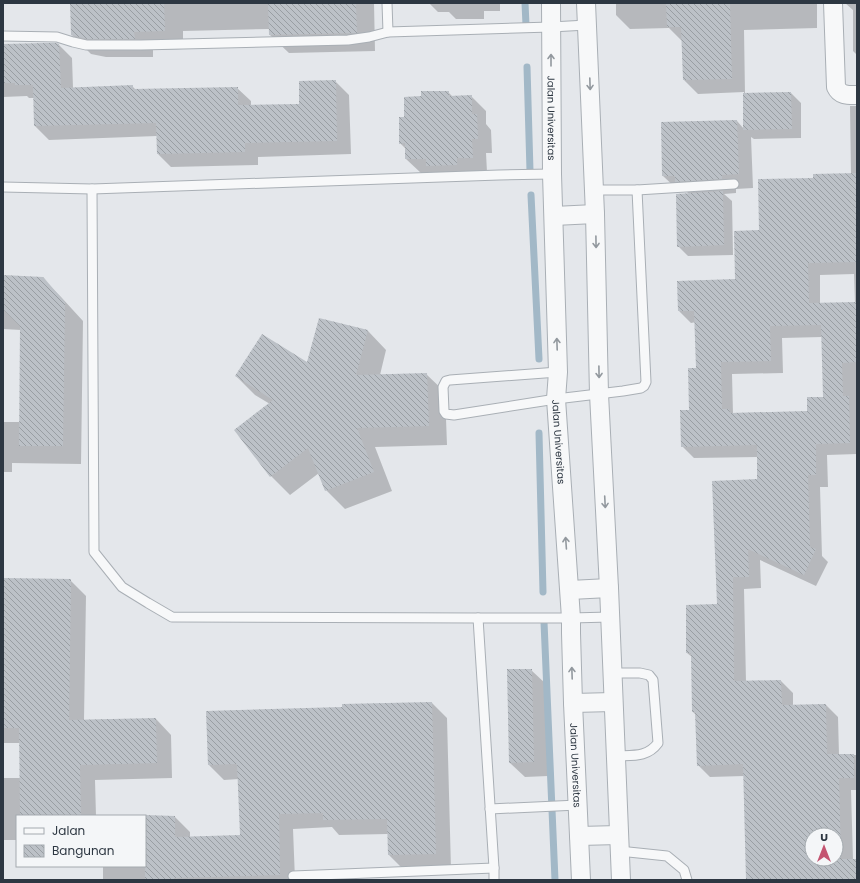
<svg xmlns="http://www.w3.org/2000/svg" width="860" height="883" viewBox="0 0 860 883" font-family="Poppins,sans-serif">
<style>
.shadow{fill:#0003;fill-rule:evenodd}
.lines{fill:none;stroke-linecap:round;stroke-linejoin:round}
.stream{stroke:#a2b8c7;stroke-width:7}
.building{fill:url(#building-back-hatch);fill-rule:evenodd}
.service-casing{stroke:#a9afb5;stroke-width:11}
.minor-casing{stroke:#a9afb5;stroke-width:20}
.service{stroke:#f7f8f9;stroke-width:9}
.minor{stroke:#f7f8f9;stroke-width:18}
.oneway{stroke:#92989e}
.labels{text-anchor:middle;stroke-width:3;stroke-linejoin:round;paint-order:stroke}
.street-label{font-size:10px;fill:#2d3742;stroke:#f4f6f8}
</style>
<defs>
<pattern id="building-back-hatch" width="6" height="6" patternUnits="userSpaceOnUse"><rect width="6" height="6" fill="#bcc1c7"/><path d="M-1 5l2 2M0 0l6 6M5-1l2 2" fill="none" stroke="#999ea3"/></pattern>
</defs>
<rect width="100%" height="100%" fill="#e4e7eb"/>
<g class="shadow">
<path d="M71 3H374L375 51 289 53 270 35V29L183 31V49L153 50V57H106L91 54 72 35Z"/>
<path d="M429 3H500V11H484V19H456L449 12H438Z"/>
<path d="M616 3H817V28L744 30 745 94 791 93 801 103V138L754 139 751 137 753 188 736 189V193L724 194 732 201 733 255 688 256 678 246 689 194 685 190H678L663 176 737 121 744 129V92L698 94 684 80 682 41 669 28 630 29 616 15Z"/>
<path d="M845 3H857V55L853 51V10Z"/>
<path d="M3 45H59L72 58 73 88 132 86 136 90 237 88 251 101V106L300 105 335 81 349 95 351 154 258 157V165L171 167 158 154 157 136 49 140 35 126 34 98H29L27 96 3 97Z"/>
<path d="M448 92 453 97 471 96 486 111V124L491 130 492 153H486L487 172 421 173 406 159V149L400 143 406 118 422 97Z"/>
<path d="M850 106H857V454L827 455 828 487H820L822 556 828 562 816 586 760 560 761 588 744 589 746 682 781 681 793 693V705H826L838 717 839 755H856L857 756V790H851L853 860H857V880H747L744 776 710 777 698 765 697 716 693 712 692 657 687 653 718 605 758 480V457L694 458 682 446 690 411 697 369 696 322 691 323 679 311 736 280 760 231 814 179 851 174ZM854 274 855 303 820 304V275ZM822 337 824 398 808 412 733 414 732 374 783 373 782 338ZM812 835H836V859H812Z"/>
<path d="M3 276 42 278 61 297 83 321 81 464 12 463V472H3V422H20L21 330 3 329Z"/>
<path d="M368 331 386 350 380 375 426 374 445 392 447 445 375 447 392 491 345 509 326 490 319 473 290 495 271 476 235 430 270 404 255 395 236 376 308 364Z"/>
<path d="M3 579 70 580 86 596 84 720 156 719 171 735 172 778 95 780 96 816H17V840H3V778H20V743H3Z"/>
<path d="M531 670 546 684 548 776 525 777 510 763Z"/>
<path d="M432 703 447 718 451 869 404 870 389 855 388 834 339 835 332 827 293 829 295 880H103V866H145V816L175 817 190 832V838L241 836 239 779 224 780 209 765 343 708Z"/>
</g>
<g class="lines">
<g class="stream">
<path d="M525 3 526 25"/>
<path d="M527 67 530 171"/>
<path d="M531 195 539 359"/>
<path d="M539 433 543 592"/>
<path d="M544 622 555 880"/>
</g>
</g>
<g class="building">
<path d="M70 3H164L165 31 134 32 135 39H87L71 35Z"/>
<path d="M268 3H356L357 33 269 35Z"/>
<path d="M666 3H730L732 79 683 80 681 27H667Z"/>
<path d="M45 43H56L59 44 61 88 133 85V89L238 87V105L299 104V81L336 80 337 141 245 143V152L157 154 156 123 34 126 33 85H15V83H3V44Z"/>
<path d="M421 91H449V96L472 95V114H477L478 139H472L473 158H457V165L426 166V159H405V143L399 144V117H404V97L421 96Z"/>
<path d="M791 92 792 129 743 130V93Z"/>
<path d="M737 120 739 174 722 175V179L675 182V176H662L661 122Z"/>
<path d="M857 173V262L808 263 809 303 857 302V362L842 363 843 396H849L850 443 816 444V475H808L810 547 816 549 804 575 748 549 749 577H733L734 681 781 680 782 705 826 704 827 754H854V778H839L841 859H857V880H746L743 764 697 766 695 712H692L691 653H686V605L717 604 712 481 757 479V445L681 447 680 410H689L688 368H696L694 311H678L677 281 735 279 734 231 759 230 758 179 813 178V174ZM821 325 823 397H807V411L730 413 729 409H722L721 362 771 361 770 326ZM812 835H836V859H812Z"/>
<path d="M723 191 724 245 677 247 676 194Z"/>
<path d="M3 275 43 277 65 302 63 446H19L20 326 3 309Z"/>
<path d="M319 318 368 330 356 375 427 373 429 426 357 428 374 472 325 491 308 448 270 477 234 430 273 400 235 376 262 334 307 362Z"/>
<path d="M3 578 71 579 69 720 156 718 157 763 80 765 81 816H20L19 728H3Z"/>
<path d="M507 669H532L534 762 509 763Z"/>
<path d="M432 702 436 854 388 855 387 819 323 820V813L279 814 280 875 174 878V880H145V815L175 816V837L240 835 237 764 208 765 206 711 342 707V704Z"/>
</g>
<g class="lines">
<g class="service-casing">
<g id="service">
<path d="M387 3 388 32"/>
<path d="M3 36 57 37 73 42 86 45H141L348 40 369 37 388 32 551 27 587 25"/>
<path d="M3 187 92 189 499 175 552 174"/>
<path d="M92 189 94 552 122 587 148 603 172 617 478 618H571L610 617"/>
<path d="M594 190H637L734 184"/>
<path d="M558 372 450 380 446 381 443 387 444 411 446 414 454 415 556 399 623 391 641 388 644 386 646 382 637 190"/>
<path d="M612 673H640L649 675 653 680 658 743C647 758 632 755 615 756"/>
<path d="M490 809 578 805"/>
<path d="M619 851 667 856 684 870 687 880"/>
<path d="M494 868V880"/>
<path d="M293 876 494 868 478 618"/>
</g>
</g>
<g class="minor-casing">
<g id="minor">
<path id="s1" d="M551 3 552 174 558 372 556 399 571 618V633L573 703 581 880"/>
<path d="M586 3 595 214 599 394 609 588 621 880"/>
<path d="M833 3 836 87C840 96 849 95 857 95"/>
<path d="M554 216 595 214"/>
<path d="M570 590 609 588"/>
<path d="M573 703 613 702"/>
<path d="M579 836 619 835"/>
</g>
</g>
<use href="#service" class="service"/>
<use href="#minor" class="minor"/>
</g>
<defs><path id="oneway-shaft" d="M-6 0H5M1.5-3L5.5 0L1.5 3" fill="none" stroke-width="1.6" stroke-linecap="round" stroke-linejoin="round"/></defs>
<g class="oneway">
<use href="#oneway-shaft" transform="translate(551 60) rotate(-90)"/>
<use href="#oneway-shaft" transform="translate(590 84) rotate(88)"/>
<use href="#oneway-shaft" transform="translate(596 242) rotate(89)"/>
<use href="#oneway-shaft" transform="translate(557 344) rotate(-92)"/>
<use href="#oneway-shaft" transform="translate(599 372) rotate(89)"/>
<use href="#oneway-shaft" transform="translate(605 502) rotate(87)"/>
<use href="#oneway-shaft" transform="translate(566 543) rotate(-94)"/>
<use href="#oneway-shaft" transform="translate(572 673) rotate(-92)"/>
</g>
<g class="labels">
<g class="street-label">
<text dy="4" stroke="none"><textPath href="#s1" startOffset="115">Jalan Universitas</textPath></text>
<text dy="4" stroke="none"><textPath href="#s1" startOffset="439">Jalan Universitas</textPath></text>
<text dy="4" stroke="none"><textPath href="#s1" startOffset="763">Jalan Universitas</textPath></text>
</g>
</g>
<rect width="860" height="883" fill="none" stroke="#2d3742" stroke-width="8"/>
<rect x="16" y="815" width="130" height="52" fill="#f4f6f8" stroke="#a4aaaf"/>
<rect x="24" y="828" width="20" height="6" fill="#f7f8f9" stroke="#a4aaaf"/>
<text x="52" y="835" font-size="12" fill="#2d3742">Jalan</text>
<rect x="24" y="845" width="20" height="12" fill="url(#building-back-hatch)" stroke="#a4aaaf"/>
<text x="52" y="855" font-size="12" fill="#2d3742">Bangunan</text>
<g transform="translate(824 847)"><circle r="19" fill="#f4f6f8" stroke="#a4aaaf"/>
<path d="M0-3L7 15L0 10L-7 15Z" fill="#c45471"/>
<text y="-6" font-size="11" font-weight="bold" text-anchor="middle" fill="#2d3742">U</text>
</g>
</svg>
